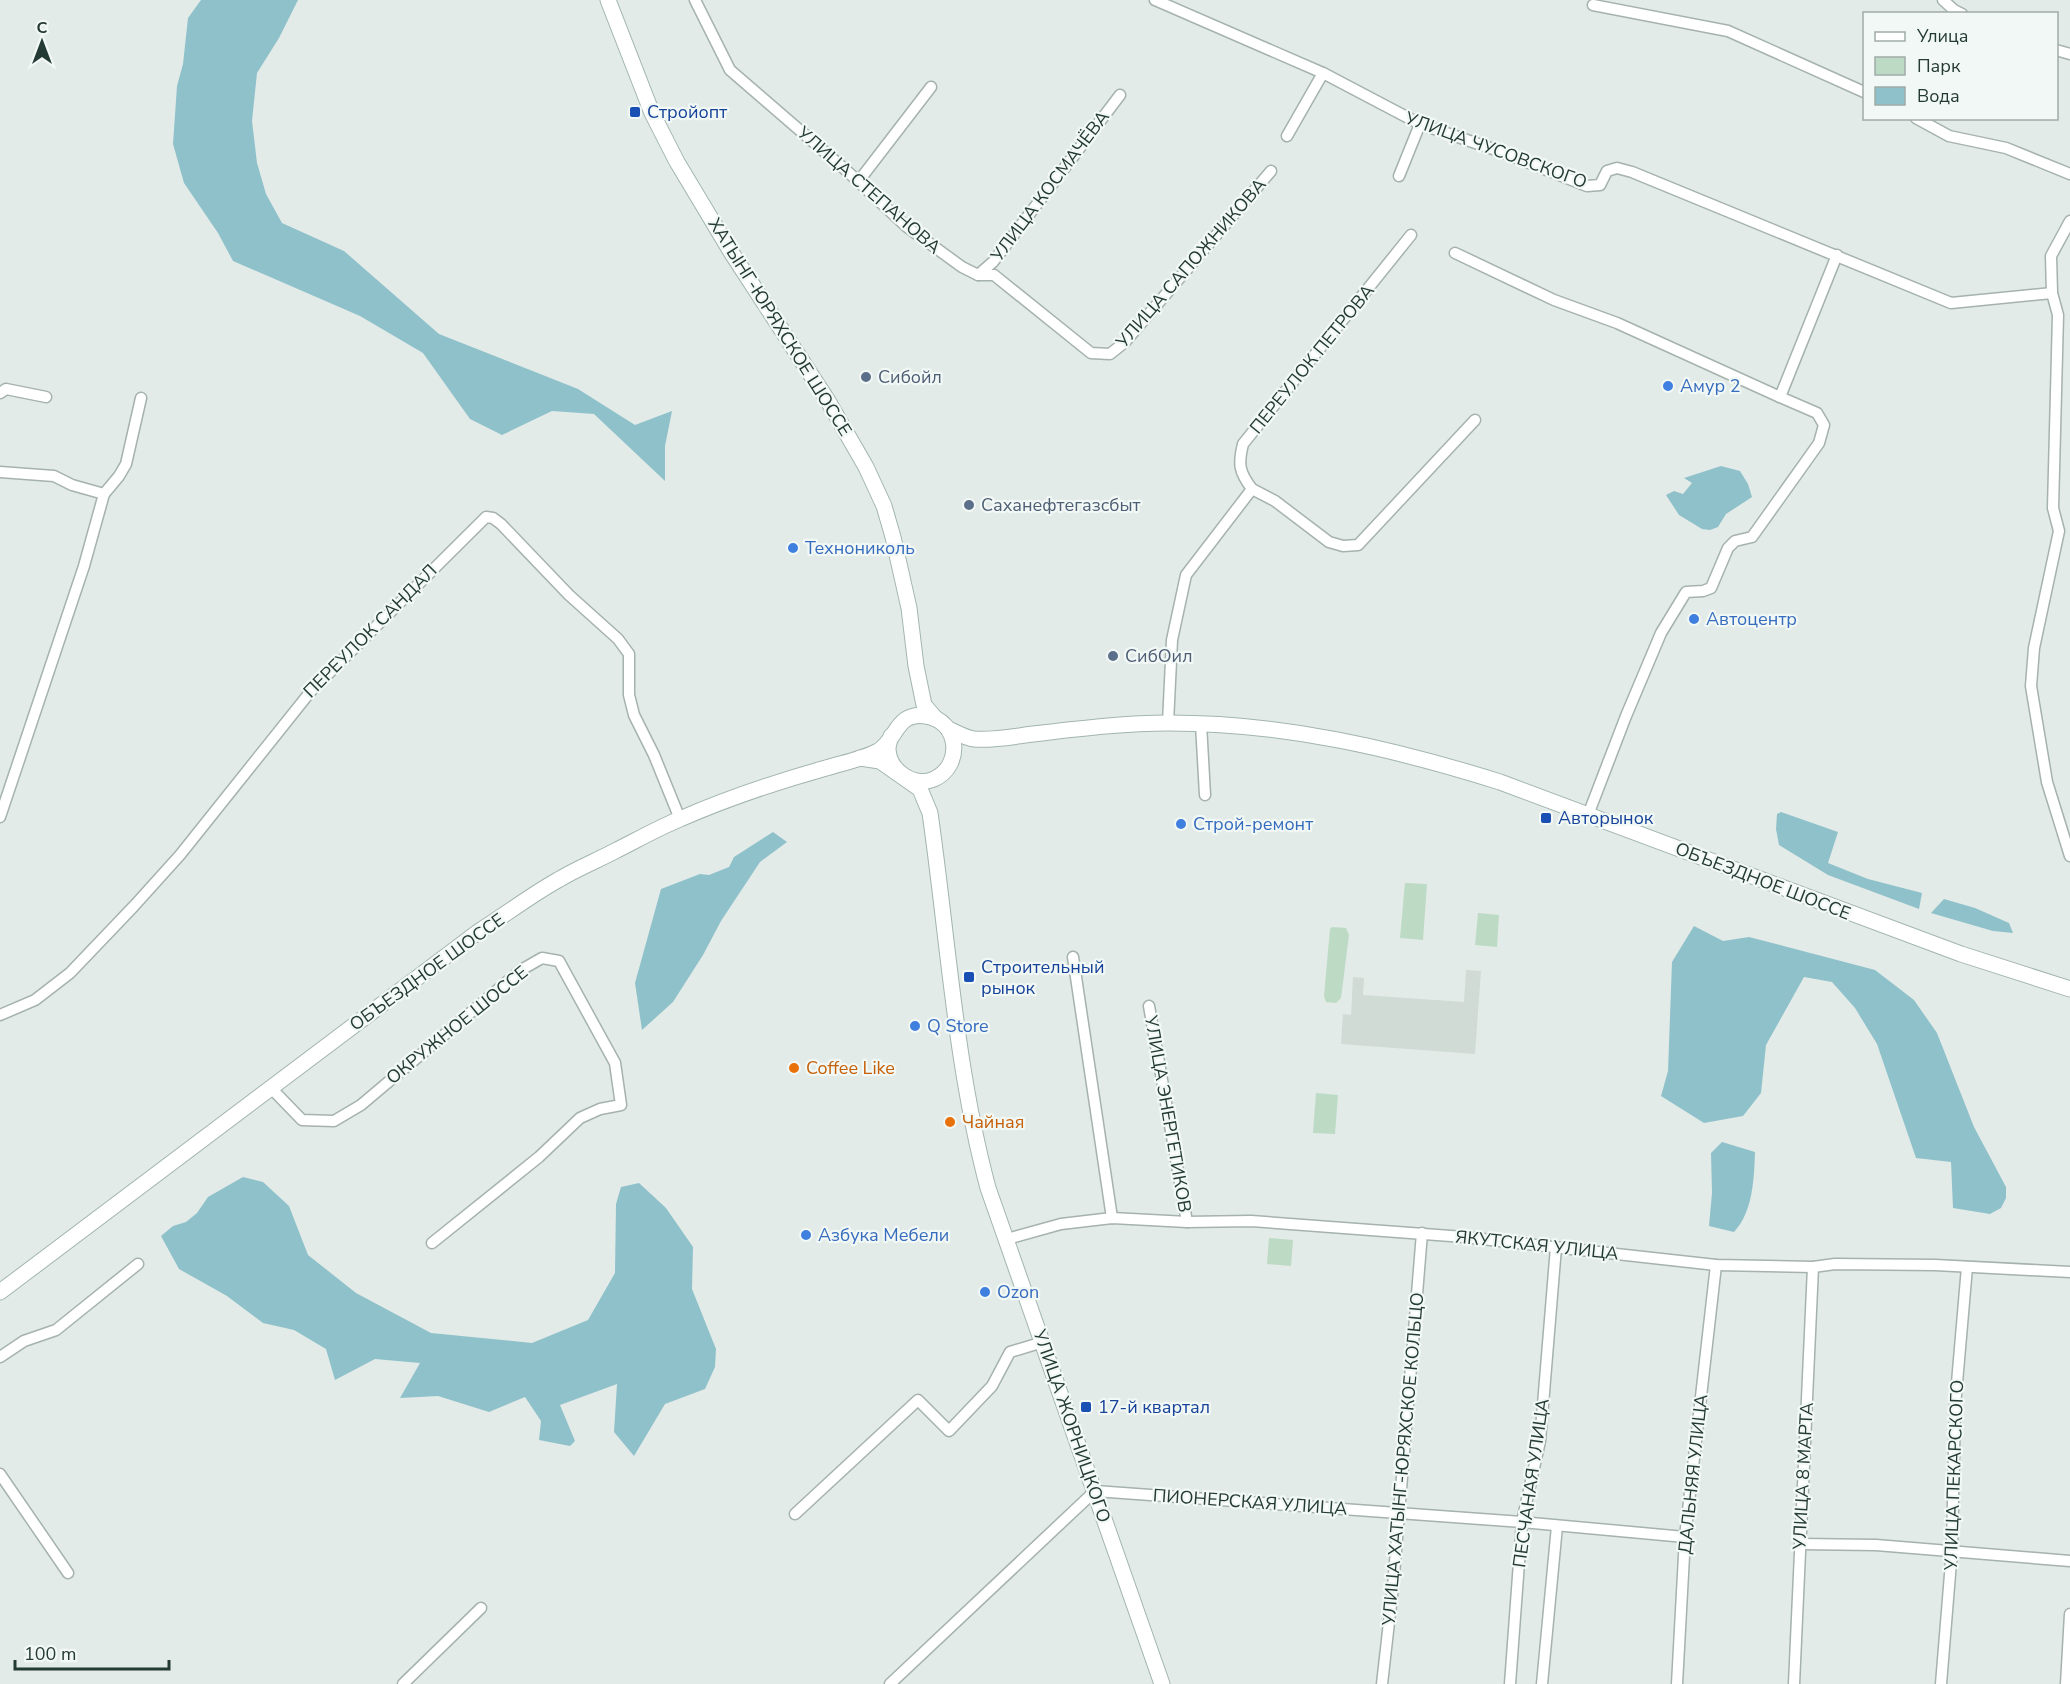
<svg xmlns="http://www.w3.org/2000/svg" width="2070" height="1684" viewBox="0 0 2070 1684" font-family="'Nunito Sans',sans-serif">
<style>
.built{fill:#d0dbd6}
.green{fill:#bddac5}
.water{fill:#8fc1cb}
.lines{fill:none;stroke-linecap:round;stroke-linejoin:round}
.minor-casing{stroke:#a5b2ae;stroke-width:13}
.secondary-casing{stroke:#a2b5af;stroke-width:17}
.minor{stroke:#fff;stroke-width:10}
.secondary{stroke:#fff;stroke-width:15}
.transit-dot{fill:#1a4fb4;stroke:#f2f8f5;stroke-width:2}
.service-dot{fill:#5c6f8a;stroke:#f2f8f5;stroke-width:2}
.shop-dot{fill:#3f7fe0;stroke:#f2f8f5;stroke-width:2}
.food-dot{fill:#e8710a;stroke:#f2f8f5;stroke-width:2}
.labels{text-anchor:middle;stroke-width:4.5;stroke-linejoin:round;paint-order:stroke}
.transit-label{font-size:18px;fill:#164399;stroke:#f2f8f5;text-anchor:start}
.street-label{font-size:18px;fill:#243a34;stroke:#f2f8f5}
.service-label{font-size:18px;fill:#4e5e75;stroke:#f2f8f5;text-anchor:start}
.shop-label{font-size:18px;fill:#366cbe;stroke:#f2f8f5;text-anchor:start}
.food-label{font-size:18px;fill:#c56008;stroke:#f2f8f5;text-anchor:start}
</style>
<rect width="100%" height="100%" fill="#e2ebe7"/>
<path class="built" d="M1466 970 1481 971 1475 1054 1341 1044 1343 1014 1351 1015 1353 977 1364 978 1363 995 1464 1002Z"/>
<g class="green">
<path d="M1405 883 1427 884 1423 940 1400 938Z"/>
<path d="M1478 913 1499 915 1497 947 1475 945Z"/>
<path d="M1332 927 1346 928 1349 935 1341 998 1336 1003 1326 1002 1324 996 1330 929Z"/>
<path d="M1316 1093 1338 1095 1335 1134 1313 1133Z"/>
<path d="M1269 1238 1293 1240 1291 1266 1267 1264Z"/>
</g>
<g class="water">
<path d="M201 0H298L279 38 257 73 252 121 257 163 266 194 282 223 344 251 439 334 578 389 635 425 672 411 665 446V481L594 414 552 411 502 435 470 419 423 353 360 316 233 261 218 233 184 183 173 144 177 86 183 64 188 18Z"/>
<path d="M1721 466 1740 471 1748 484 1752 497 1726 514 1718 527 1710 530 1702 529 1679 515 1666 495 1674 491 1683 494 1692 483 1684 478Z"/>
<path d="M1781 812 1838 832 1828 863 1868 879 1922 893 1919 909 1828 875 1779 845 1776 829 1777 814Z"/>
<path d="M773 832 787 842 760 862 721 921 703 955 673 1002 642 1030 635 983 661 889 700 874 709 875 729 867 734 857Z"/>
<path d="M1944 899 1975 908 2009 923 2013 933 1993 931 1931 913Z"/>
<path d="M1694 926 1723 941 1749 937 1875 970 1914 1000 1937 1033 1974 1127 2006 1187V1198L2001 1208 1990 1214 1953 1208 1951 1162 1916 1158 1877 1044 1855 1008 1832 982 1804 977 1766 1045 1761 1093 1743 1116 1704 1123 1661 1096 1668 1071 1672 962Z"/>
<path d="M1722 1142 1755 1152C1754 1179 1753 1212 1734 1232L1709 1226 1712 1193 1711 1153Z"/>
<path d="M243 1177 263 1182 289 1206 308 1255 356 1293 431 1333 532 1343 588 1320 615 1273 616 1204 621 1187 639 1183 666 1208 693 1247 692 1289 716 1349 715 1367 705 1389 665 1404 634 1456 614 1432 617 1384 560 1405 575 1441 570 1446 539 1440 541 1421 525 1397 489 1412 438 1396 400 1398 420 1363 375 1359 335 1380 326 1349 294 1330 263 1323 227 1296 179 1269 161 1236 173 1226 186 1222 197 1213 208 1197Z"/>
</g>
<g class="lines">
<g class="minor-casing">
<g id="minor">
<path d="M695 0 730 70 848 172 907 227 962 267 978 275H994L1091 353 1110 354 1125 342 1271 171"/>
<path d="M1155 0 1323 73 1420 124 1496 150 1587 186 1600 185 1607 171 1617 168 1632 172 1951 303 2052 293"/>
<path d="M1943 0 1954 10 1962 14"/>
<path d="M1593 5 1728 31 1864 92"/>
<path d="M2056 50 2070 54"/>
<path d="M1916 118 1949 136 2006 148 2070 174"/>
<path d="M1287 136 1323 73"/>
<path d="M1399 176 1420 124"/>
<path d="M858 182 931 87"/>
<path d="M2070 221 2051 256 2052 293 2058 315 2053 508 2059 531 2034 648 2031 686 2047 782 2070 856"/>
<path d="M1455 253 1554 300 1617 323 1780 397 1837 255"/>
<path d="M978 275 993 262 1120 95"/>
<path d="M0 393 6 389 46 397"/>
<path d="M0 472 54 476 72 485 104 494 119 476 126 464 141 398"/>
<path d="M1252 489C1239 472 1238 464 1243 444L1411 235"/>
<path d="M1168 723 1172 640 1186 575 1252 489 1275 501 1329 542 1343 546 1358 545 1475 420"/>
<path d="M1201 724 1205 795"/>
<path d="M1588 815 1626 716 1661 633 1686 592 1703 591 1711 588 1728 548 1735 541 1752 537 1819 443 1824 425 1817 413 1780 397"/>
<path d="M0 817 84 566 104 494"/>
<path d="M1073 957 1112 1218"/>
<path d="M1149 1006 1187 1222"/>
<path d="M0 1015 35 1000 70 973 134 906 180 855 311 691 486 517 493 518 501 524 569 595 618 639 629 654V695L634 715 654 755 680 819"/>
<path d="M271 1088 302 1120 334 1121 361 1105 521 970 542 958 559 961 615 1063 621 1105 600 1109 580 1118 539 1157 432 1243"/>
<path d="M1007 1239 1061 1224 1112 1218 1187 1222 1251 1221 1464 1237 1716 1265 1813 1267 1835 1264 1935 1265 2070 1272"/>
<path d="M0 1357 24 1341 56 1330 138 1264"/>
<path d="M0 1474 68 1573"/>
<path d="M795 1514 918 1400 949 1431 992 1386 1010 1352 1043 1342"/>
<path d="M1800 1544 1876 1545 2070 1561"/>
<path d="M403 1684 481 1608"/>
<path d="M890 1684 1095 1491 1522 1522 1685 1537"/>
<path d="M1382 1684 1393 1587 1422 1233"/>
<path d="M1510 1684 1522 1522 1540 1441 1556 1247"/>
<path d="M1542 1684 1557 1526"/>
<path d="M1677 1684 1685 1537 1716 1265"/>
<path d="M1794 1684 1813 1267"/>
<path d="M1941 1684 1952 1550 1955 1406 1967 1267"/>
<path d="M2066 1684 2070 1614"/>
</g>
</g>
<g class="secondary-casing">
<g id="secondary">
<path d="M608 0 652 113 677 162 731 252 828 401 866 467 884 506 893 537 909 608 916 666 924 705 936 719"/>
<path d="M948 729C956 732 965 738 974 739 995 741 1020 735 1042 733 1084 728 1127 723 1169 723 1283 723 1392 748 1500 782L1961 954 2070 989"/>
<path d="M860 758 880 761 920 789 930 813C948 938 955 1065 988 1188L1162 1684"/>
<path d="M0 1292 478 932C505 915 531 895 558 880 576 869 596 861 615 851 637 840 658 828 680 819 728 798 776 782 826 768 842 763 863 759 878 751 897 740 896 711 926 716 960 721 963 766 934 779 914 788 889 771 888 749 888 745 890 740 891 736"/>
</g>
</g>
<use href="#minor" class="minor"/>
<use href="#secondary" class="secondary"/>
</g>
<g class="transit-dot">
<rect x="629" y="106" width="12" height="12" rx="3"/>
<rect x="1540" y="812" width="12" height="12" rx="3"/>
<rect x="963" y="971" width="12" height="12" rx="3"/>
<rect x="1080" y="1401" width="12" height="12" rx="3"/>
</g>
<g class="service-dot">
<circle cx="866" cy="377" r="6"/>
<circle cx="969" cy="505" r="6"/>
<circle cx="1113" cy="656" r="6"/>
</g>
<g class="shop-dot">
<circle cx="1668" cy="386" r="6"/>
<circle cx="793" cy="548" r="6"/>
<circle cx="1694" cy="619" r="6"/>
<circle cx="1181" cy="824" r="6"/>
<circle cx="915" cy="1026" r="6"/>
<circle cx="806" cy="1235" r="6"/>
<circle cx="985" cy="1292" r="6"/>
</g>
<g class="food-dot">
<circle cx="794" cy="1068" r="6"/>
<circle cx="950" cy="1122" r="6"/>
</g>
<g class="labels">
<g class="transit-label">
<text x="647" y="118">Стройопт</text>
<text x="1558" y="824">Авторынок</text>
<text x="981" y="973">Строительный<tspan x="981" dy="21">рынок</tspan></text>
<text x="1098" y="1413">17-й квартал</text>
</g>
<g class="street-label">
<text transform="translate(1496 150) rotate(20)" y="6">УЛИЦА ЧУСОВСКОГО</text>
<text transform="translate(1050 186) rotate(-53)" y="6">УЛИЦА КОСМАЧЁВА</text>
<text transform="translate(869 190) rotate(41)" y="6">УЛИЦА СТЕПАНОВА</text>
<text transform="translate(1191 263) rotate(-49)" y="6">УЛИЦА САПОЖНИКОВА</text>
<text transform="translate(780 327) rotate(58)" y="6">ХАТЫНГ-ЮРЯХСКОЕ ШОССЕ</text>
<text transform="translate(1312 359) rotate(-51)" y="6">ПЕРЕУЛОК ПЕТРОВА</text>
<text transform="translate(370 631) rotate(-45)" y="6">ПЕРЕУЛОК САНДАЛ</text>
<text transform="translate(1763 881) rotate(21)" y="6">ОБЪЕЗДНОЕ ШОССЕ</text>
<text transform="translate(427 972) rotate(-36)" y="6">ОБЪЕЗДНОЕ ШОССЕ</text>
<text transform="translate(457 1025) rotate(-39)" y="6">ОКРУЖНОЕ ШОССЕ</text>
<text transform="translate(1168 1114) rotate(80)" y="6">УЛИЦА ЭНЕРГЕТИКОВ</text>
<text transform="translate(1537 1245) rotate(6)" y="6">ЯКУТСКАЯ УЛИЦА</text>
<text transform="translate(1072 1426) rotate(71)" y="6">УЛИЦА ЖОРНИЦКОГО</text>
<text transform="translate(1403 1459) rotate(-85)" y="6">УЛИЦА ХАТЫНГ-ЮРЯХСКОЕ КОЛЬЦО</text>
<text transform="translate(1693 1474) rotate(-84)" y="6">ДАЛЬНЯЯ УЛИЦА</text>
<text transform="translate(1954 1475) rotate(-88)" y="6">УЛИЦА ПЕКАРСКОГО</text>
<text transform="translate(1803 1476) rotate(-87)" y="6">УЛИЦА 8 МАРТА</text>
<text transform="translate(1531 1483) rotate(-82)" y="6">ПЕСЧАНАЯ УЛИЦА</text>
<text transform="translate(1250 1502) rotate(4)" y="6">ПИОНЕРСКАЯ УЛИЦА</text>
</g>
<g class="service-label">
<text x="878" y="383">Сибойл</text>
<text x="981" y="511">Саханефтегазсбыт</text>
<text x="1125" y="662">СибОил</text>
</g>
<g class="shop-label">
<text x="1680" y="392">Амур 2</text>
<text x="805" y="554">Технониколь</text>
<text x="1706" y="625">Автоцентр</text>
<text x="1193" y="830">Строй-ремонт</text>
<text x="927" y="1032">Q Store</text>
<text x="818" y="1241">Азбука Мебели</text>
<text x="997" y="1298">Ozon</text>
</g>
<g class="food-label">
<text x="806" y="1074">Coffee Like</text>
<text x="962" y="1128">Чайная</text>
</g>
</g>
<rect x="1863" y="12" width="195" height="108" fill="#f2f8f5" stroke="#a0aca8" stroke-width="1.5"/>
<rect x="1875" y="32" width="30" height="9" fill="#ffffff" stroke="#a0aca8" stroke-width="1.5"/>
<text x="1917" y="42" font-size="18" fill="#243a34">Улица</text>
<rect x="1875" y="57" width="30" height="18" fill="#bddac5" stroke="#a0aca8" stroke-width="1.5"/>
<text x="1917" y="72" font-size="18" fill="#243a34">Парк</text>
<rect x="1875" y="87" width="30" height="18" fill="#8fc1cb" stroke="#a0aca8" stroke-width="1.5"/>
<text x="1917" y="102" font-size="18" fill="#243a34">Вода</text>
<g transform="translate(42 42)" stroke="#f2f8f5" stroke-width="4.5" paint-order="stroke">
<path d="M0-4.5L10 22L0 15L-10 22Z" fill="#243a34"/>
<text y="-9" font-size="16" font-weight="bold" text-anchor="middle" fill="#243a34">С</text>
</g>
<path d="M15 1660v9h154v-9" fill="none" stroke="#243a34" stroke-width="3"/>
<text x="24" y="1660" font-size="18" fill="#243a34" stroke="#f2f8f5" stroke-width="4.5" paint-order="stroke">100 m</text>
</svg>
